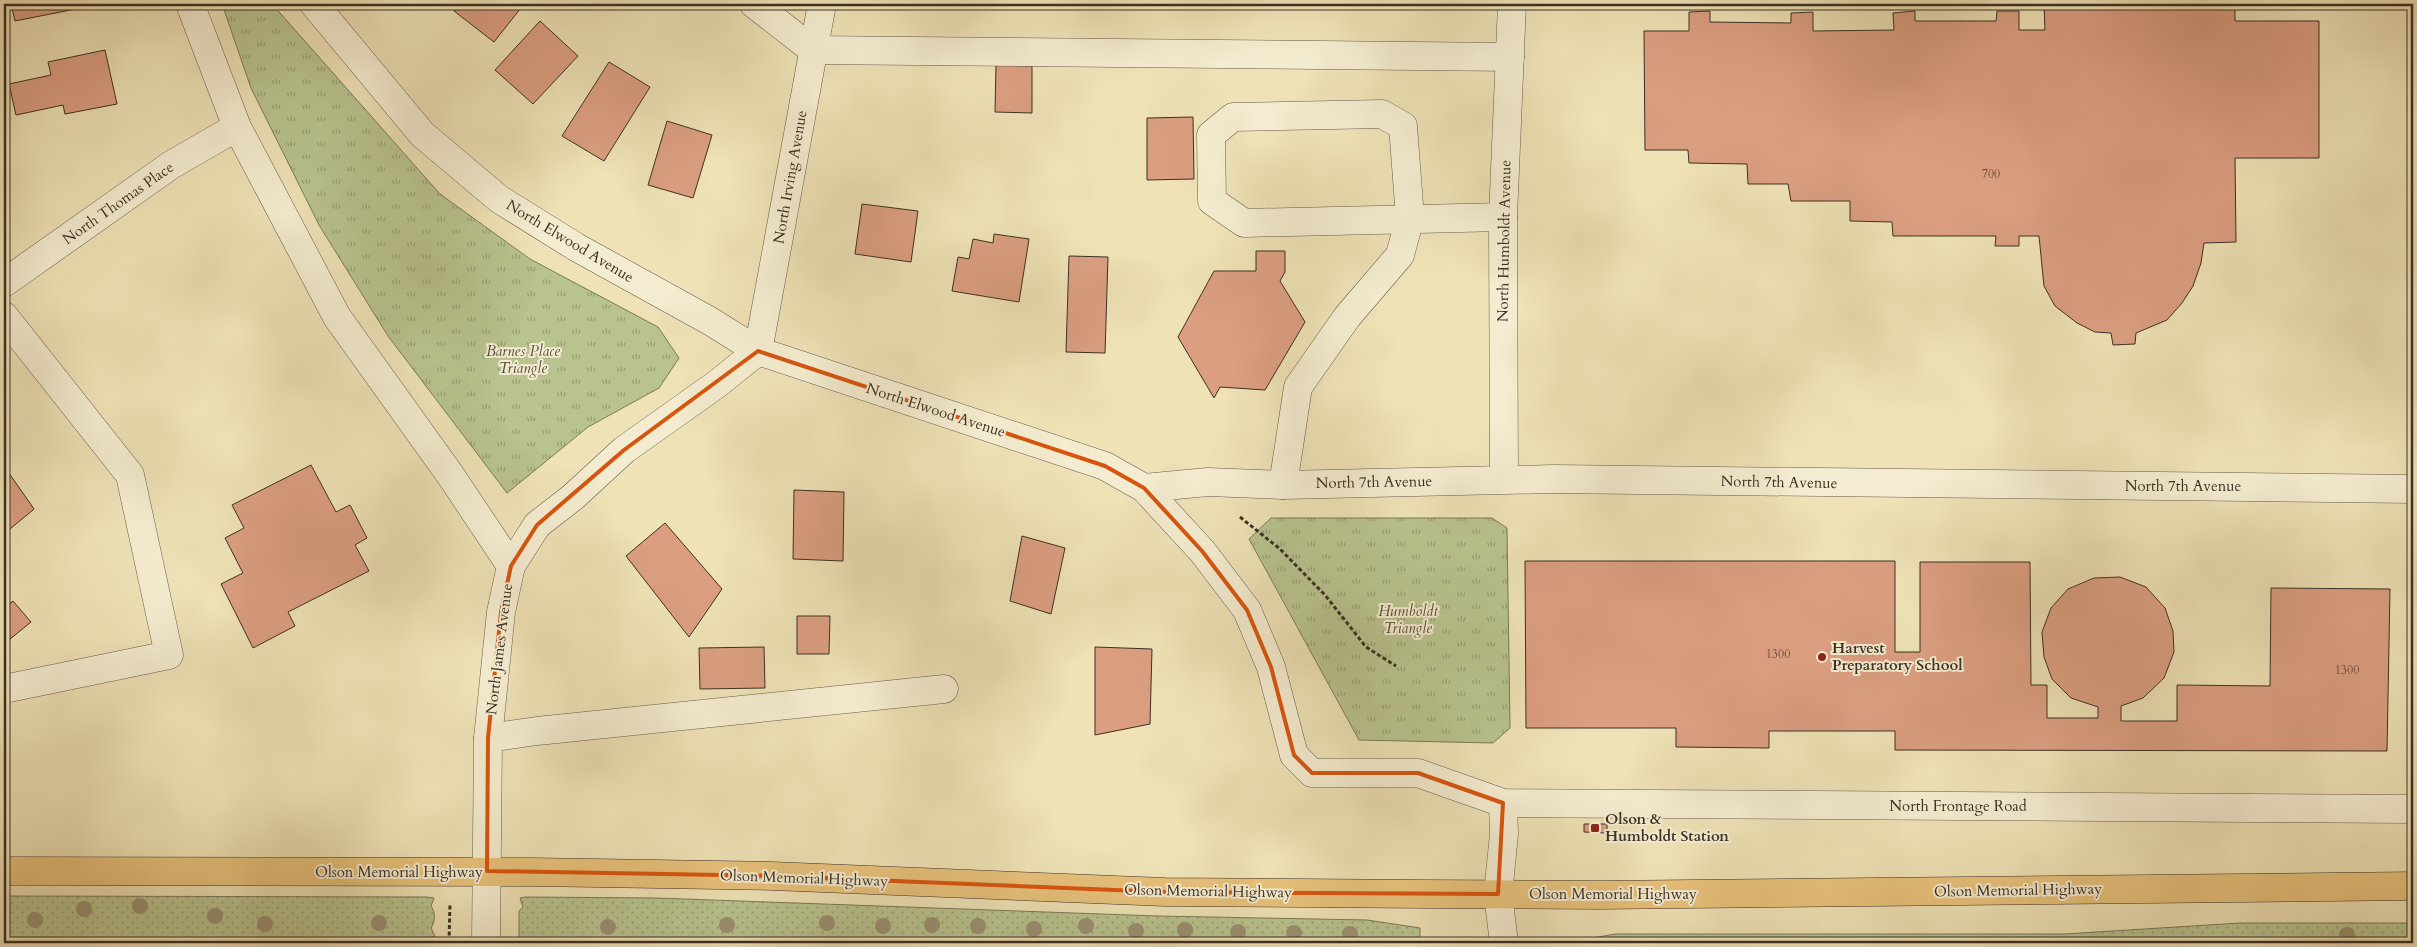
<svg xmlns="http://www.w3.org/2000/svg" width="2417" height="947" viewBox="0 0 2417 947" font-family="Cardo,serif">
<style>
.grass{fill:url(#grass-dots);stroke:#7a7a5a}
.park{fill:url(#park-tufts);stroke:#7a7a5a}
.building{fill:#db9e81;stroke:#3c3025}
.lines{fill:none;stroke-linecap:round;stroke-linejoin:round}
.minor-casing{stroke:#685c49;stroke-width:29}
.major-casing{stroke:#3c3025;stroke-width:29}
.path{stroke:#3c3025;stroke-width:3;stroke-dasharray:4 2.5;stroke-linecap:butt}
.minor{stroke:#f4ecd0;stroke-width:28}
.major{stroke:#e7c17b;stroke-width:28}
.tree{fill:#9a9072}
.marked{fill:none;stroke:#d7550e;stroke-width:4;stroke-linejoin:round}
.poi-dot{fill:#8f2418;stroke:#f4ecd0;stroke-width:2}
.labels{text-anchor:middle;stroke-width:4;stroke-linejoin:round;paint-order:stroke}
.number-label{font-size:12px;fill:#644c3c}
.street-label{font-size:15px;fill:#3c3025;stroke:#f4ecd0}
.park-label{font-size:15px;font-style:italic;fill:#554d3a;stroke:#f4ecd0}
.poi-label{font-size:15px;font-weight:bold;fill:#3c3025;stroke:#f4ecd0;text-anchor:start}
</style>
<defs>
<pattern id="grass-dots" width="8" height="8" patternUnits="userSpaceOnUse" patternTransform="scale(1.25)"><rect width="8" height="8" fill="#b8c38f"/><path d="M2 2h.1M6 6h.1" fill="none" stroke="#979f75" stroke-width="1.8" stroke-linecap="round"/></pattern>
<pattern id="park-tufts" width="24" height="20" patternUnits="userSpaceOnUse" patternTransform="scale(1.25)"><rect width="24" height="20" fill="#b8c38f"/><path d="M3 7l-1-3M5 7V3M7 7l1-3M15 17l-1-3M17 17v-4M19 17l1-3" fill="none" stroke="#979f75"/></pattern>
</defs>
<rect width="100%" height="100%" fill="#eee2b6"/>
<filter id="stains"><feTurbulence type="fractalNoise" baseFrequency=".004" numOctaves="4"/><feColorMatrix values="0 0 0 0 .2 0 0 0 0 .09 0 0 0 0 .02 0 0 0 .5 -.17"/></filter>
<radialGradient id="worn" r=".72"><stop offset=".6" stop-color="#630" stop-opacity="0"/><stop offset="1" stop-color="#630" stop-opacity=".3"/></radialGradient>
<g class="grass">
<path d="M4 896 426 897 434 898 431 906C436 913 435 922 431 928L435 936 414 943H4Z"/>
<path d="M525 897 656 898 1157 916 1367 920 1420 928V943H521L523 939 519 937V911L523 907 520 898Z"/>
<path d="M2240 923H2413V943H1578L1587 939 1615 934H2065Z"/>
</g>
<g class="park">
<path d="M222 4H272L440 194 530 259 658 327 679 358 659 388 588 427 507 493 388 336 319 225 251 88Z"/>
<path d="M1271 518H1492L1507 528 1510 728 1493 743 1359 740 1249 539Z"/>
</g>
<g class="building">
<path d="M11 4H90L91 6 15 21Z"/>
<path d="M460 4H524L494 42 454 11Z"/>
<path d="M2044 4H2235V21H2319V158H2235L2236 242 2204 243 2201 263 2193 286 2182 303 2167 320 2136 333 2135 344 2113 345 2111 333 2095 332 2077 323 2055 306 2044 286 2039 236H2019V246H1995L1996 236H1893L1892 222 1850 221V201H1791L1788 184H1748L1747 164 1689 163 1688 150H1645L1644 31H1689V12L1710 11V22L1791 23V13L1813 12V31L1894 30 1893 13 1915 11V21H1996L1997 11H2019V30H2045Z"/>
<path d="M540 21 578 56 533 104 495 70Z"/>
<path d="M105 50 117 104 65 114 63 105 16 115 9 84 51 75 48 62Z"/>
<path d="M609 62 650 87 604 161 562 136Z"/>
<path d="M996 65 1032 66V113L995 112Z"/>
<path d="M1193 117 1194 179 1147 180V118Z"/>
<path d="M667 121 712 135 693 198 648 185Z"/>
<path d="M862 204 918 211 911 262 855 254Z"/>
<path d="M994 234 1029 239 1019 302 952 291 958 257 969 259 973 239 993 243Z"/>
<path d="M1256 251H1285V272L1280 281 1305 322 1265 390 1220 387 1214 398 1178 337 1214 271H1256Z"/>
<path d="M1069 256 1108 257 1105 353 1066 352Z"/>
<path d="M311 465 336 512 350 505 367 538 355 545 369 571 288 612 295 626 253 648 221 584 243 573 225 538 244 528 232 505Z"/>
<path d="M4 466 34 509 4 534Z"/>
<path d="M794 490 844 492 843 561 793 559Z"/>
<path d="M665 523 722 589 689 637 626 556Z"/>
<path d="M1022 536 1065 548 1051 614 1010 601Z"/>
<path d="M1525 561H1895V652H1920V562H2030L2031 685H2047V718H2098V707L2071 698 2052 679 2044 657 2042 632 2051 608 2068 589 2094 578 2120 577 2146 587 2165 608 2173 631 2174 652 2164 678 2143 698 2121 706V721H2177V685L2270 686 2271 588 2390 589 2387 751 1895 750V731H1769V748L1676 747V728H1526Z"/>
<path d="M13 601 31 622 4 644V608Z"/>
<path d="M797 616H830L829 654H797Z"/>
<path d="M764 647 765 688 700 689 699 648Z"/>
<path d="M1095 647 1152 649 1150 724 1095 735Z"/>
<path d="M1584 824H1607V833L1584 832Z"/>
</g>
<g class="lines">
<g class="minor-casing">
<g id="minor">
<path d="M190 4 237 127 337 317 451 476 511 566"/>
<path d="M314 4 422 134 499 199 576 247 710 321 758 351 1105 466 1144 488 1202 551 1247 610 1271 667 1294 755 1312 773H1418L1503 803 2413 809"/>
<path d="M754 4 813 50 1510 57"/>
<path d="M4 283 171 165 237 127"/>
<path d="M4 316 130 475 169 655 4 689"/>
<path d="M758 351 822 4"/>
<path d="M1504 479 1503 217 1512 4"/>
<path d="M1283 485 1298 387 1347 317 1400 255 1410 218 1403 126 1382 114 1233 117 1211 135 1212 201 1244 223 1503 217"/>
<path d="M1144 488 1208 482 1283 485 1554 479 2413 489"/>
<path d="M488 738 537 731 944 689"/>
<path d="M1503 803 1504 834 1498 894 1504 943"/>
<path d="M486 943 488 738 501 612 511 566 537 525 573 497 624 450 717 384 758 351"/>
</g>
</g>
<g class="major-casing">
<path id="major" d="M4 871 533 872 772 876 1165 892 1425 894 1599 895 2413 886"/>
</g>
<g class="path">
<path d="M1240 517 1280 549 1325 595 1366 647 1396 666"/>
<path d="M449 942 450 903"/>
</g>
<use href="#minor" class="minor"/>
<use href="#major" class="major"/>
</g>
<g class="tree">
<circle cx="140" cy="906" r="8"/>
<circle cx="84" cy="909" r="8"/>
<circle cx="215" cy="916" r="8"/>
<circle cx="35" cy="920" r="8"/>
<circle cx="379" cy="923" r="8"/>
<circle cx="827" cy="923" r="8"/>
<circle cx="265" cy="924" r="8"/>
<circle cx="727" cy="925" r="8"/>
<circle cx="932" cy="925" r="8"/>
<circle cx="883" cy="926" r="8"/>
<circle cx="978" cy="926" r="8"/>
<circle cx="1086" cy="926" r="8"/>
<circle cx="608" cy="927" r="8"/>
<circle cx="1034" cy="929" r="8"/>
<circle cx="1185" cy="930" r="8"/>
<circle cx="1136" cy="931" r="8"/>
<circle cx="1238" cy="932" r="8"/>
<circle cx="1294" cy="933" r="8"/>
<circle cx="1350" cy="934" r="8"/>
<circle cx="2347" cy="935" r="8"/>
</g>
<path class="marked" d="M758 351 1105 466 1144 488 1202 551 1247 610 1271 667 1294 755 1312 773H1418L1503 803 1498 894 1165 892 772 876 487 871 488 738 501 612 511 566 537 525 624 450Z"/>
<g class="poi-dot">
<circle cx="1822" cy="657" r="5"/>
<rect x="1590" y="823" width="10" height="10" rx="2.5"/>
</g>
<g class="labels">
<g class="number-label">
<text x="1991" y="178">700</text>
<text x="1778" y="658">1300</text>
<text x="2347" y="674">1300</text>
</g>
<g class="street-label">
<text transform="translate(790 177) rotate(-80)" y="5">North Irving Avenue</text>
<text transform="translate(118 203) rotate(-35)" y="5">North Thomas Place</text>
<text transform="translate(570 241) rotate(31)" y="5">North Elwood Avenue</text>
<text transform="translate(1504 241) rotate(-89)" y="5">North Humboldt Avenue</text>
<text transform="translate(936 410) rotate(18)" y="5">North Elwood Avenue</text>
<text transform="translate(1374 482) rotate(-1)" y="5">North 7th Avenue</text>
<text transform="translate(1779 482) rotate(1)" y="5">North 7th Avenue</text>
<text x="2183" y="491">North 7th Avenue</text>
<text transform="translate(499 649) rotate(-83)" y="5">North James Avenue</text>
<text x="1958" y="811">North Frontage Road</text>
<text x="399" y="877">Olson Memorial Highway</text>
<text transform="translate(804 878) rotate(2)" y="5">Olson Memorial Highway</text>
<text transform="translate(2018 890) rotate(-1)" y="5">Olson Memorial Highway</text>
<text transform="translate(1208 891) rotate(1)" y="5">Olson Memorial Highway</text>
<text x="1613" y="899">Olson Memorial Highway</text>
</g>
<g class="park-label">
<text x="523" y="356">Barnes Place<tspan x="523" dy="17">Triangle</tspan></text>
<text x="1408" y="616">Humboldt<tspan x="1408" dy="17">Triangle</tspan></text>
</g>
<g class="poi-label">
<text x="1832" y="653">Harvest<tspan x="1832" dy="17">Preparatory School</tspan></text>
<text x="1605" y="824">Olson &amp;<tspan x="1605" dy="17">Humboldt Station</tspan></text>
</g>
</g>
<rect width="2417" height="947" fill="none" stroke="#eee2b6" stroke-width="20"/>
<rect x="5" y="5" width="2407" height="937" fill="none" stroke="#3c3025" stroke-width="2.5"/>
<rect x="10" y="10" width="2397" height="927" fill="none" stroke="#3c3025"/>
<rect width="100%" height="100%" filter="url(#stains)"/>
<rect width="100%" height="100%" fill="url(#worn)"/>
</svg>
